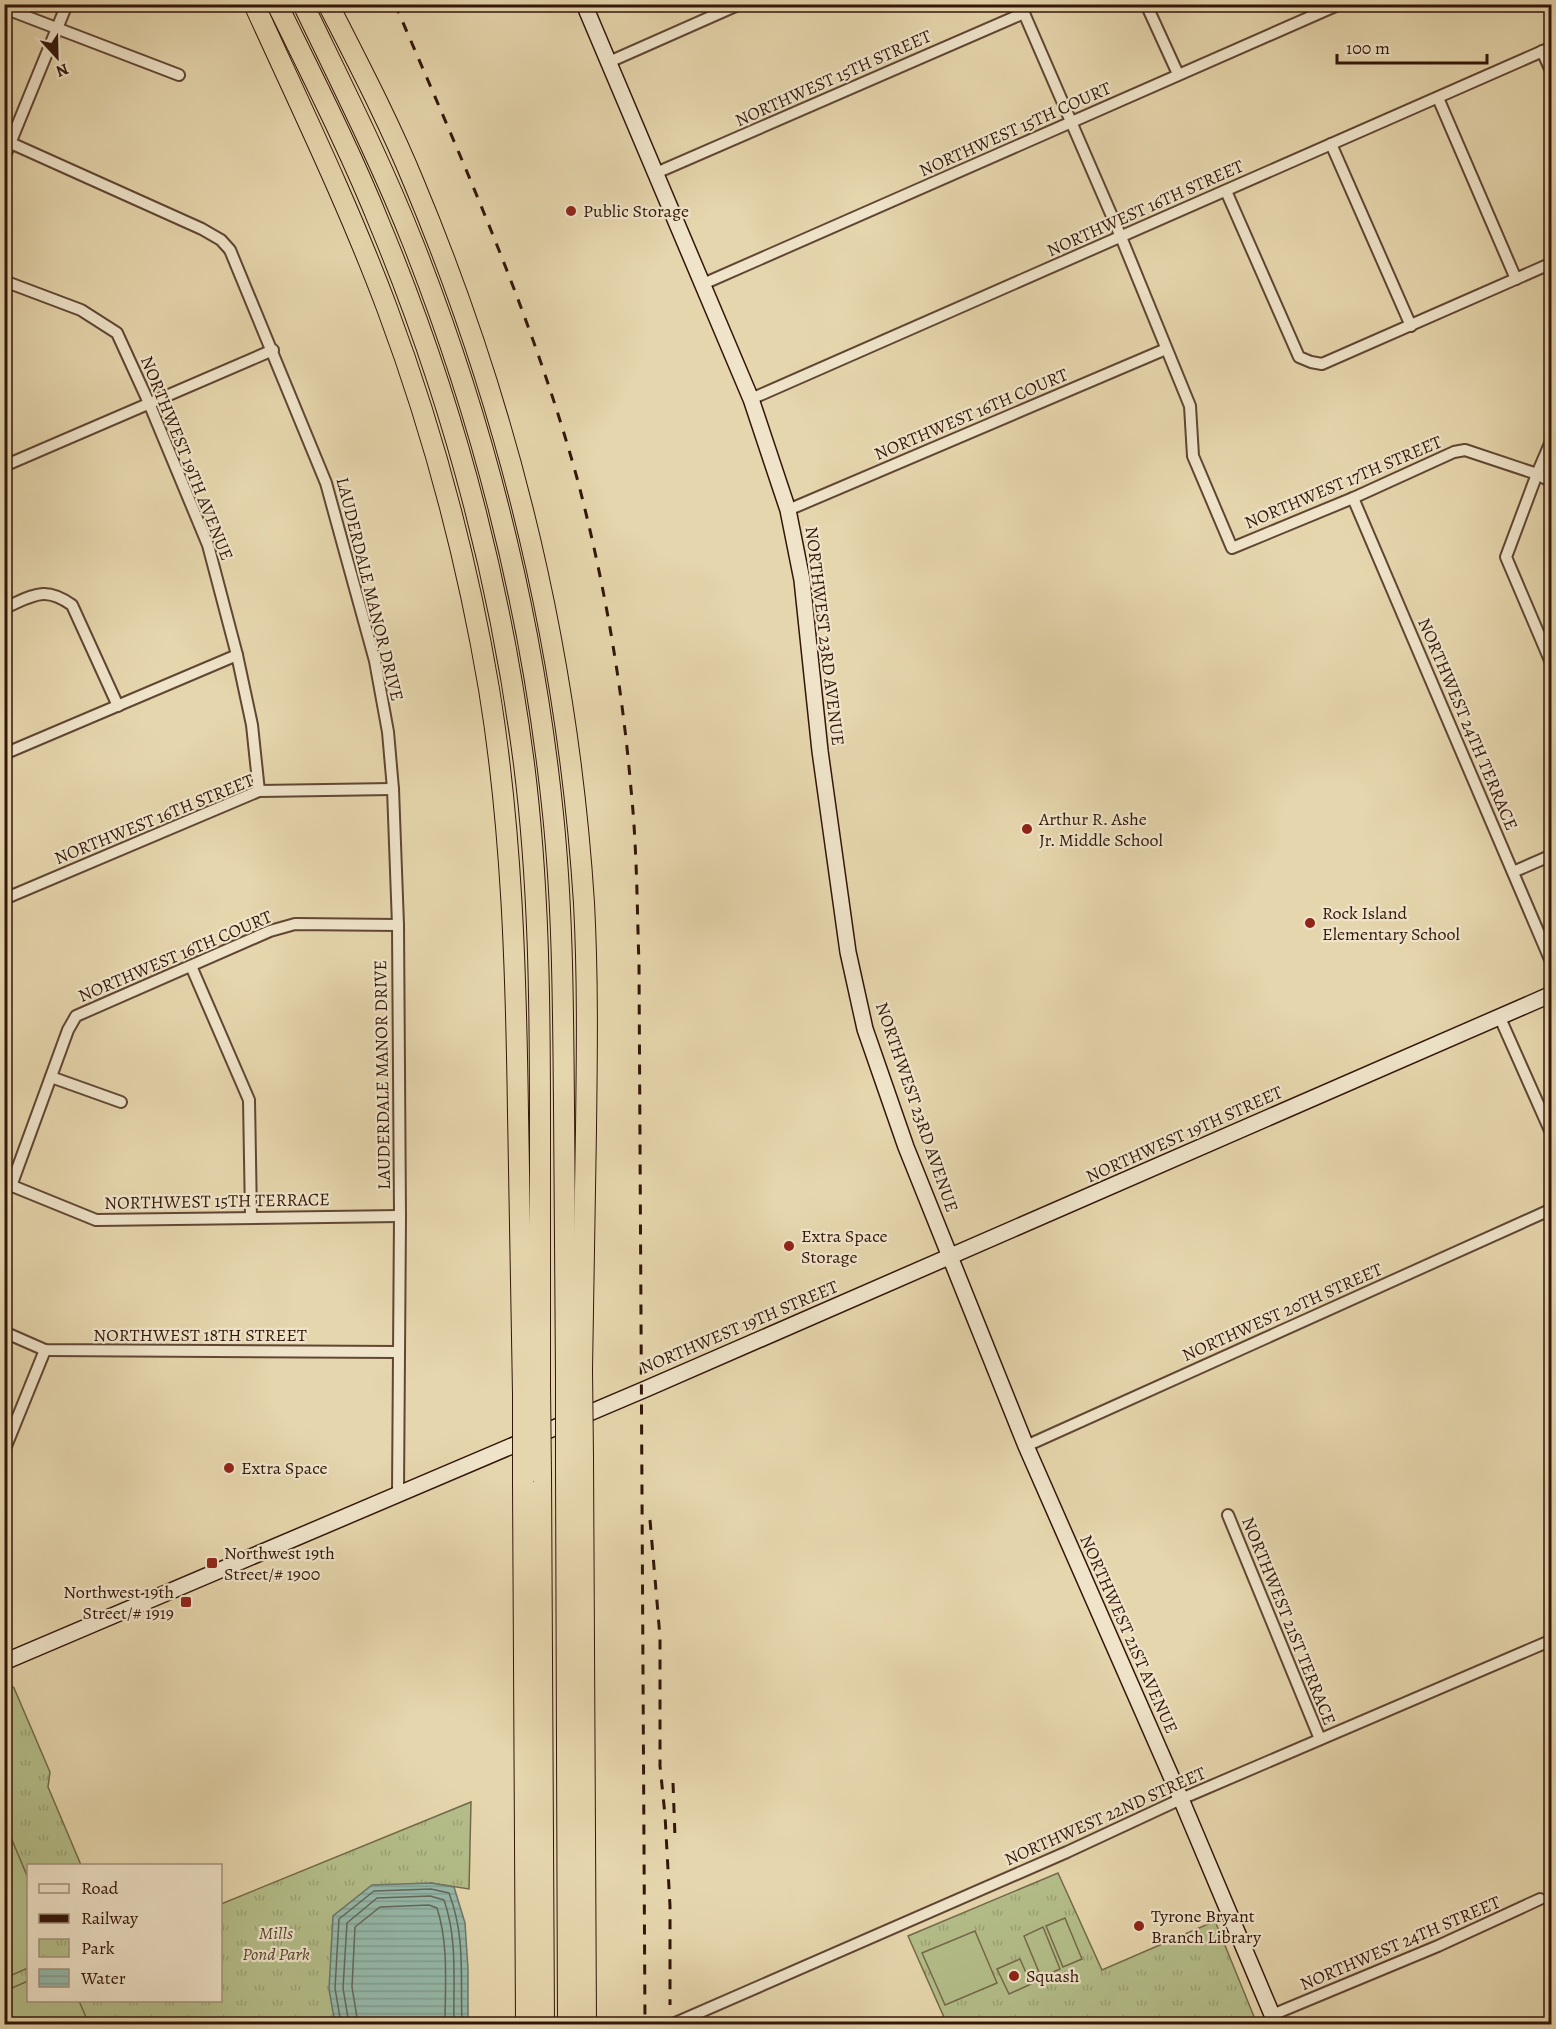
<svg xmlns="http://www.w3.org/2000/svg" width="1556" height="2029" viewBox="0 0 1556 2029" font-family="Alegreya,serif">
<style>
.park{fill:url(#park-tufts);stroke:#746a4a;stroke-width:1.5}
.pitch{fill:#b4be8a;stroke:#746a4a;stroke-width:1.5}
.water{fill:url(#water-rules);stroke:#6e786a;stroke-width:1.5}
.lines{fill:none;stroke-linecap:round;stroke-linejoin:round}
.shore{stroke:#64685a;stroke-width:1.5}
.street-casing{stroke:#604633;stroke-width:14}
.secondary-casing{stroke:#33160a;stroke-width:18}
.highway-casing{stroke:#33160a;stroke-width:22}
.street{stroke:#efe4ca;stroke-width:10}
.secondary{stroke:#efe4ca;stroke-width:15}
.highway{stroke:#e6d6ad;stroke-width:20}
.rail{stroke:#33160a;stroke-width:3;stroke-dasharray:10 10;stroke-linecap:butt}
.highway-bridge-casing{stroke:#33160a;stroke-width:22;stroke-linecap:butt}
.highway-bridge{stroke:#e6d6ad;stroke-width:20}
.poi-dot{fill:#8f2418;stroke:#efe4ca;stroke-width:2}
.labels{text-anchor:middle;stroke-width:4.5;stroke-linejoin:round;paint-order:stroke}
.street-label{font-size:18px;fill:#33160a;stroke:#efe4ca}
.poi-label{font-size:18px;fill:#33160a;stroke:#efe4ca;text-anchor:start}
.park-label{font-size:18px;font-style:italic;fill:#5a4830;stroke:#efe4ca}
</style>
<defs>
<pattern id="park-tufts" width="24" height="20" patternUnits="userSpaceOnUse" patternTransform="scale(1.5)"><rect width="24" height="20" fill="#b4be8a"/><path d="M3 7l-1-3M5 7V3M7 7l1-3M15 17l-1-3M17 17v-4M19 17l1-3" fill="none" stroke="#9ba376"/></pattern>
<pattern id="water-rules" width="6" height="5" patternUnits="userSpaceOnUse" patternTransform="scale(1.5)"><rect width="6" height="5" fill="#96b9aa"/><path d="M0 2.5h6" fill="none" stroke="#829e91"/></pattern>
</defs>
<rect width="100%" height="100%" fill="#e6d6ad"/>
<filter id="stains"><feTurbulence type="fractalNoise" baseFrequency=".00333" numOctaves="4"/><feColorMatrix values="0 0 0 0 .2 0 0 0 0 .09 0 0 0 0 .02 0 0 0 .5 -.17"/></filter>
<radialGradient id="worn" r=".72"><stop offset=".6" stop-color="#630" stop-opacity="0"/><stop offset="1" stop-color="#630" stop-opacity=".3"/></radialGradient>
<g class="park">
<path d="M8 1683 14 1688 50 1772 48 1787 81 1865 28 1866V2000H220L221 1904 471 1802 469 1889 431 1883 335 2021V2024H5V1684Z"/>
<path d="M1058 1873 1102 1970 1215 1921 1257 2024H947L908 1936Z"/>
</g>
<g class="pitch">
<path d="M4 1821 28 1878V1968L5 1978Z"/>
<path d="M1065 1918 1082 1959 1063 1967 1046 1926Z"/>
<path d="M1043 1927 1060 1969 1041 1977 1024 1936Z"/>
<path d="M975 1931 997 1983 945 2005 922 1953Z"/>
<path d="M1020 1959 1031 1984 1009 1994 997 1969Z"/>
<path d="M28 1981V2000L79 2001 89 2024H10L5 2012V1991Z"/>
</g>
<path class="water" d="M431 1883 454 1887 465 1923 468 1969V2024H335L329 1989 333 1916 372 1885Z"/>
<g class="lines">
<g class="shore">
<path d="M341 2024 335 1988 339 1919 374 1891 431 1889 449 1893C466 1938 460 1978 462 2024"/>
<path d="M349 2024 343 1988 347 1923 377 1898 430 1896 444 1900C458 1940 453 1983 454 2024"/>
<path d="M358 2024 352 1987 355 1927 380 1907 429 1905 437 1908C449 1945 445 1986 445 2024"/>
</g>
<g class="street-casing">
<g id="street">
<path d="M1020 4 1121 237 1190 406 1193 456 1232 548 1353 498 1454 452 1465 450 1537 474 1552 482"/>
<path d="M1146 4 1178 74"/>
<path d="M4 8 179 75"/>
<path d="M1542 51 1552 73"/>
<path d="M609 62 740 4"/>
<path d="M1438 98 1516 279"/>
<path d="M4 140 202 229 221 240 230 250 326 483 375 661 388 732 393 789 398 925 400 1216 398 1493"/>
<path d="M1331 144 1411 326"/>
<path d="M4 158 67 4"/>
<path d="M656 173 1024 13"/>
<path d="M1226 191 1299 357 1311 362 1322 364 1552 263"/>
<path d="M4 281 81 310 117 333 149 403 208 545 237 655 252 725 259 791"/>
<path d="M703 284 1340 4"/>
<path d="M751 399 1552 47"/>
<path d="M1552 439 1537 474 1506 557 1552 665"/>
<path d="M4 466 273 350"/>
<path d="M1353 498 1552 964"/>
<path d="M788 510 1166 349"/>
<path d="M4 608C33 596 44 585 72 605L118 706"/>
<path d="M4 754 237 655"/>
<path d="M1513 872 1552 855"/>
<path d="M4 899 259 791 393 789"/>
<path d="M191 966 249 1100 251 1217"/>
<path d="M1500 1018 1552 1135"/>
<path d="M51 1077 121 1102"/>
<path d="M5 1183 96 1220 400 1216"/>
<path d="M11 1186 68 1030 76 1016 270 931 295 924 398 925"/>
<path d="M4 1332 45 1350 398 1352"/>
<path d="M1026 1446 1552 1209"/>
<path d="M4 1451 45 1350"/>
<path d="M1228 1515 1320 1739"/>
<path d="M1272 2015 1438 1946 1540 1899"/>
<path d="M673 2024 1067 1852 1181 1799 1552 1640"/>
</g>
</g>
<g class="secondary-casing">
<g id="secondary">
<path d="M584 4 751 399 788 510 802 580 820 751 848 952 865 1029 906 1147 1026 1446 1181 1799 1276 2024"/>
<path d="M4 1662 648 1388 1552 994"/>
</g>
</g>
<g class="highway-casing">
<g id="highway">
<path d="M254 4C300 105 348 204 387 308 433 431 467 559 489 689 512 829 516 971 518 1113 520 1206 521 1300 523 1393"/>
<path d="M277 4C313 78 350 150 380 225 452 398 500 579 524 764 539 883 540 1002 540 1121 540 1210 540 1298 540 1386"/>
<path d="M303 4C341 83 381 162 413 243 485 426 533 619 553 814 563 911 563 1008 564 1106 564 1196 565 1286 566 1376"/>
<path d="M328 4C358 63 389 122 414 183 510 412 568 655 584 903 588 978 587 1053 586 1129 585 1209 584 1289 582 1370"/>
<path d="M583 1457 586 2024"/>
<path d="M566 1464 568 2024"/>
<path d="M541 1475 544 2024"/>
<path d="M523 1482 526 2024"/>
</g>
</g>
<use href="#street" class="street"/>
<use href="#secondary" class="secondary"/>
<use href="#highway" class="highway"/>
<g class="rail">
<path d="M395 4C462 160 532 315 577 478 604 580 622 684 631 789 637 848 637 906 639 965L645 2024"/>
<path d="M650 1520 660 1637V1766L665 1815 670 1906V2005"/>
<path d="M673 1783 675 1837"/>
</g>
<g class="highway-bridge-casing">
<g id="highway-bridge">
<path d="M582 1370 583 1457"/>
<path d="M566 1376V1464"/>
<path d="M540 1386 541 1475"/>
<path d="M523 1393V1482"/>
</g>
</g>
<use href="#highway-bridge" class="highway-bridge"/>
</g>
<g class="poi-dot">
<circle cx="571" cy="211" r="6"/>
<circle cx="1027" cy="829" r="6"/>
<circle cx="1310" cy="923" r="6"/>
<circle cx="789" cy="1246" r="6"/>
<circle cx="229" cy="1468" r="6"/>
<rect x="206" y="1557" width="12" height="12" rx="3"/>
<rect x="180" y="1596" width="12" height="12" rx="3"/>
<circle cx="1139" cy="1926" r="6"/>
<circle cx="1014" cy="1976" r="6"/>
</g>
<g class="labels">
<g class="street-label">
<text transform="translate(833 78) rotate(-24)" y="6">NORTHWEST 15TH STREET</text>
<text transform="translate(1015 129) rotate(-24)" y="6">NORTHWEST 15TH COURT</text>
<text transform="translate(1145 208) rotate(-24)" y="6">NORTHWEST 16TH STREET</text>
<text transform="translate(971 414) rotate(-23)" y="6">NORTHWEST 16TH COURT</text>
<text transform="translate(187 458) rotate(68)" y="6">NORTHWEST 19TH AVENUE</text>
<text transform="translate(1343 482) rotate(-23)" y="6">NORTHWEST 17TH STREET</text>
<text transform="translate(370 589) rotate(76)" y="6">LAUDERDALE MANOR DRIVE</text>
<text transform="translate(825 636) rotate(83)" y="6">NORTHWEST 23RD AVENUE</text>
<text transform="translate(1468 724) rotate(67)" y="6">NORTHWEST 24TH TERRACE</text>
<text transform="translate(154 819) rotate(-22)" y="6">NORTHWEST 16TH STREET</text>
<text transform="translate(175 956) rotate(-23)" y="6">NORTHWEST 16TH COURT</text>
<text transform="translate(382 1075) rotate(-91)" y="6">LAUDERDALE MANOR DRIVE</text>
<text transform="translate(917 1107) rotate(71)" y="6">NORTHWEST 23RD AVENUE</text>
<text transform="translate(1184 1134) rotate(-24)" y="6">NORTHWEST 19TH STREET</text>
<text transform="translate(217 1201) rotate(-1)" y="6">NORTHWEST 15TH TERRACE</text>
<text transform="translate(1282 1312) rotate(-24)" y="6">NORTHWEST 20TH STREET</text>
<text transform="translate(739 1327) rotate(-23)" y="6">NORTHWEST 19TH STREET</text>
<text x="200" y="1341">NORTHWEST 18TH STREET</text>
<text transform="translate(1289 1621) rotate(68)" y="6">NORTHWEST 21ST TERRACE</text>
<text transform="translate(1129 1634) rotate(66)" y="6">NORTHWEST 21ST AVENUE</text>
<text transform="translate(1105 1816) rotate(-24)" y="6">NORTHWEST 22ND STREET</text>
<text transform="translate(1400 1943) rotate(-23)" y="6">NORTHWEST 24TH STREET</text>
</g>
<g class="poi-label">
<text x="583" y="217">Public Storage</text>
<text x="1039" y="825">Arthur R. Ashe<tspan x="1039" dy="21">Jr. Middle School</tspan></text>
<text x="1322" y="919">Rock Island<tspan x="1322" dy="21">Elementary School</tspan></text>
<text x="801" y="1242">Extra Space<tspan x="801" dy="21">Storage</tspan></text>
<text x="241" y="1474">Extra Space</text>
<text x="224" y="1559">Northwest 19th<tspan x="224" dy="21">Street/# 1900</tspan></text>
<text x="174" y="1598" text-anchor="end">Northwest 19th<tspan x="174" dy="21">Street/# 1919</tspan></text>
<text x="1151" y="1922">Tyrone Bryant<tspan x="1151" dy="21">Branch Library</tspan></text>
<text x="1026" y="1982">Squash</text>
</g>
<g class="park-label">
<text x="276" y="1939">Mills<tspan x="276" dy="21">Pond Park</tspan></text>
</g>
</g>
<rect width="1556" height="2029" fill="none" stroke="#e6d6ad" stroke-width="24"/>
<rect x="6" y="6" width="1544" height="2017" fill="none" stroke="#33160a" stroke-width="3"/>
<rect x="12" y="12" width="1532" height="2005" fill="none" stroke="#33160a" stroke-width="1.5"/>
<rect x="27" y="1864" width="195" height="138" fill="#efe4ca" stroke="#a4927d" stroke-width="1.5"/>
<rect x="39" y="1884" width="30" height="9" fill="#efe4ca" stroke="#a4927d" stroke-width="1.5"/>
<text x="81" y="1894" font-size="18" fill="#33160a">Road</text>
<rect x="39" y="1914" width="30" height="9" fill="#33160a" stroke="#a4927d" stroke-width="1.5"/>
<text x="81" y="1924" font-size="18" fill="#33160a">Railway</text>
<rect x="39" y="1939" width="30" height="18" fill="url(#park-tufts)" stroke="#a4927d" stroke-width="1.5"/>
<text x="81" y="1954" font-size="18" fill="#33160a">Park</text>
<rect x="39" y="1969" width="30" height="18" fill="url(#water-rules)" stroke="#a4927d" stroke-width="1.5"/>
<text x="81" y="1984" font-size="18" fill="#33160a">Water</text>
<g transform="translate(57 57) rotate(158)" stroke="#efe4ca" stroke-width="4.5" paint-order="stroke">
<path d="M0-4.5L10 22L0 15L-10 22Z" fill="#33160a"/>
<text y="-9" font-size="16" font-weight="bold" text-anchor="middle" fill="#33160a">N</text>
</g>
<path d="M1337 54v9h150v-9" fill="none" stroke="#33160a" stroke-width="3"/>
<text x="1346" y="54" font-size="18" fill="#33160a" stroke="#efe4ca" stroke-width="4.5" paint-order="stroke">100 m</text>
<rect width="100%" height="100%" filter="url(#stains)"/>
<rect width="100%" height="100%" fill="url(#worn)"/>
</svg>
